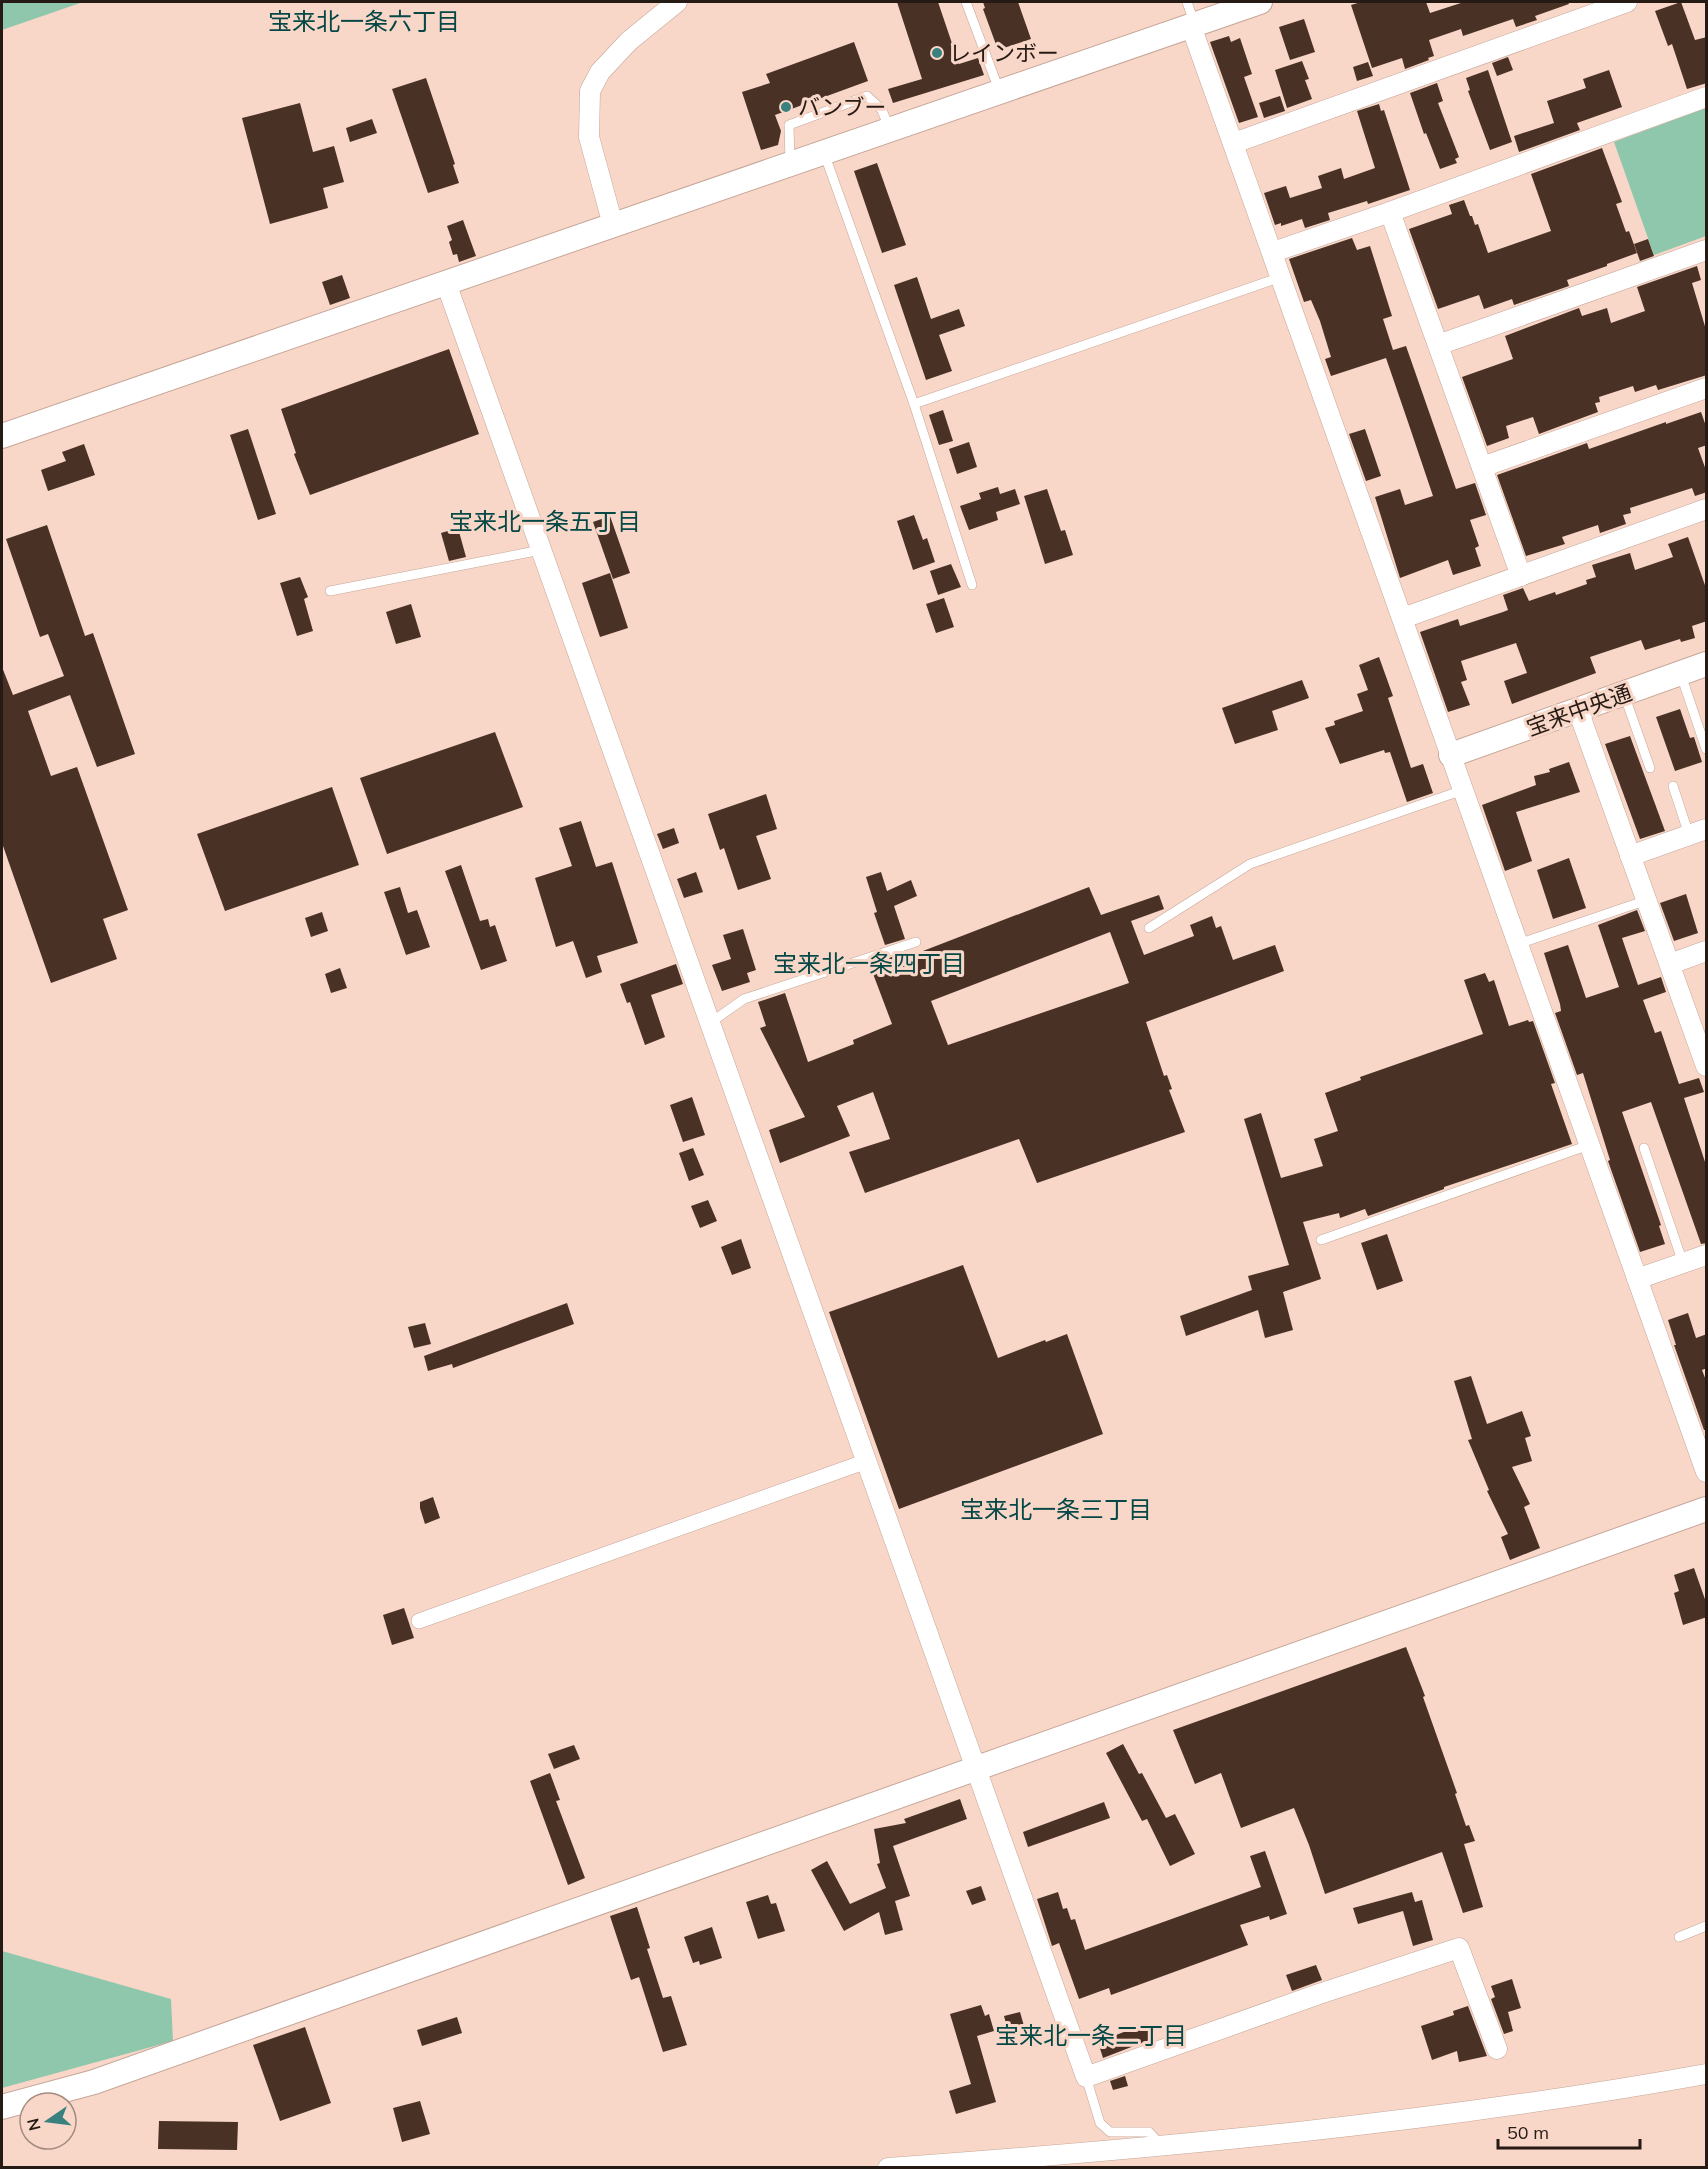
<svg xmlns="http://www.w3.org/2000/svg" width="1708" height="2169" viewBox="0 0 1708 2169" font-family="Mulish,'Noto Sans JP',sans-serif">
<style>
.green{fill:#8fc7ac}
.building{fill:#4a3125;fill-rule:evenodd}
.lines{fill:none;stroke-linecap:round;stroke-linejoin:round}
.service-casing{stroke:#c6a698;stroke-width:10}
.pedestrian-casing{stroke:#c6a698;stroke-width:16}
.minor-casing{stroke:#c6a698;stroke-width:21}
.tertiary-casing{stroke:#c6a698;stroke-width:26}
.service{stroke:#fff;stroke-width:9}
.pedestrian{stroke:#fff;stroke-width:15}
.minor{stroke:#fff;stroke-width:20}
.tertiary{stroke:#fff;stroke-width:24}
.poi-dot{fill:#39817f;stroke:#f8d7c8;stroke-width:2}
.labels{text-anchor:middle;stroke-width:6;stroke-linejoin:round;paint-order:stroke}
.poi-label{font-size:22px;fill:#251a14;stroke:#f8d7c8;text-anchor:start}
.street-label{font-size:22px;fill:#251a14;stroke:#f8d7c8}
.neighbourhood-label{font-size:24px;fill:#054846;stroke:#f8d7c8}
</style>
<rect width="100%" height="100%" fill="#f8d7c8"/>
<g class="green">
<path d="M2 2H83L2 30Z"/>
<path d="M1706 108V236L1654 255 1614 142Z"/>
<path d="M2 1951 171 1999 173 2041 2 2088Z"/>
</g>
<g class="building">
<path d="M897 2H938L959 64 978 58 984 75 893 103 888 89 922 79Z"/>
<path d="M983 2H1018L1031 39 998 50 983 9 985 8Z"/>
<path d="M1361 2H1426L1430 13 1464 2H1568L1569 4 1535 16 1537 20 1516 27 1513 19 1463 36 1461 29 1429 40 1434 56 1428 58 1429 60 1405 69 1402 58 1372 68 1351 5Z"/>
<path d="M1681 2 1695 40 1707 37V83L1687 89 1672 44 1668 46 1655 11Z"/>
<path d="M1304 19 1315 52 1290 60 1279 27Z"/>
<path d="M1229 36 1231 42 1240 38 1252 74 1244 77 1258 117 1239 123 1210 42Z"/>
<path d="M854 42 868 81 775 115 781 131 778 145 761 150 742 92 770 83 766 74Z"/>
<path d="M1508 57 1513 70 1497 76 1492 63Z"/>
<path d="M1302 61 1309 79 1305 80 1312 99 1287 108 1275 70Z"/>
<path d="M1368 62 1373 76 1357 81 1353 67Z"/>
<path d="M1488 70 1512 142 1490 150 1468 91 1470 90 1466 78Z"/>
<path d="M1609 70 1622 107 1577 123 1580 130 1519 152 1514 136 1554 123 1547 101 1586 88 1583 79Z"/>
<path d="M426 78 455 164 453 165 459 183 428 193 392 89Z"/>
<path d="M1437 83 1443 101 1438 103 1459 157 1455 159 1457 163 1440 169 1426 133 1424 134 1410 93Z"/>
<path d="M1280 96 1285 111 1264 118 1259 103Z"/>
<path d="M300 103 313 152 334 146 344 182 323 188 328 208 270 224 242 118Z"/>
<path d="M1379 104 1381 111 1384 110 1410 190 1368 204 1367 201 1328 213 1330 220 1305 228 1302 219 1281 226V223L1275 225 1264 193 1286 186 1290 198 1322 188 1318 176 1341 168 1344 179 1375 168 1357 111Z"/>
<path d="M372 119 377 133 350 142 346 128Z"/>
<path d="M1602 148 1622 202 1616 204 1626 232 1629 231 1637 253 1607 264V266L1567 280 1569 286 1514 305 1512 299 1484 309 1479 295 1438 309 1409 229 1452 214 1449 205 1464 200 1470 216H1472L1475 225 1478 224 1488 253 1551 231 1531 174Z"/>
<path d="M877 163 906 245 882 253 854 171Z"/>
<path d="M463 220 476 256 459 262 457 254 453 255 449 242 452 240 447 226Z"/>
<path d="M1352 238 1357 250 1370 246 1392 316 1383 319 1393 350 1406 346 1456 489 1475 483 1486 515 1470 520 1479 546 1475 548 1481 566 1453 575 1448 560 1400 578 1375 497 1400 489 1405 505 1433 496 1408 422 1386 358 1331 376 1325 359 1331 357 1320 321 1311 300 1304 302 1289 259Z"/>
<path d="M1648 239 1654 256 1640 261 1634 244Z"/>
<path d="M1697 266 1701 280 1692 283 1707 333V375L1658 390 1656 385 1635 392 1633 386 1599 397 1600 402 1595 403 1598 412 1539 434 1533 417 1506 426 1509 438 1487 446 1462 377 1513 359 1505 336 1579 308 1582 316 1607 308 1611 323 1645 311 1637 287Z"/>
<path d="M342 275 350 298 330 305 322 282Z"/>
<path d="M917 277 931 319 959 309 965 326 939 335 952 371 926 380 894 285Z"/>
<path d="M449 349 479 434 310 495 294 454 296 453 281 409Z"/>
<path d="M943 410 953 441 939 445 929 415Z"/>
<path d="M1701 412 1707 429V445L1698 448 1707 473V492L1695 496 1692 488 1630 508 1631 513 1623 515 1626 524 1600 533 1598 525 1562 537 1565 544 1526 556 1497 475 1587 443 1589 449 1666 422V424Z"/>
<path d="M248 429 276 514 258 520 230 435Z"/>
<path d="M1365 429 1381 476 1366 481 1349 434Z"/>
<path d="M969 442 977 467 957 474 949 449Z"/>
<path d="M84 444 95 475 48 491 41 470 66 461 62 452Z"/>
<path d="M998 487 1000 494 1015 489 1020 504 996 512 998 520 969 530 960 506 981 499 979 493Z"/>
<path d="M1047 489 1061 531 1065 530 1073 555 1045 564 1024 496Z"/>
<path d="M914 515 923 540 927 538 935 562 913 570 897 521Z"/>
<path d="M610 516 630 573 613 579 593 522Z"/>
<path d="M47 525 85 636 93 633 135 754 97 767 70 695 28 711 51 776 77 767 128 910 103 919 117 959 51 983 2 843V667L13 695 64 676 48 634 40 637 6 539Z"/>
<path d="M458 528 466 557 449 561 441 533Z"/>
<path d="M1688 537 1707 591V621L1692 626 1695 638 1681 642 1680 639 1645 650 1641 640 1590 657 1596 673 1512 704 1504 681 1527 673 1516 643 1461 661 1467 680 1461 682 1470 705 1448 712 1420 632 1458 619 1460 626 1503 612 1508 610 1503 595 1523 588 1529 601 1555 592 1556 595 1587 584 1586 580 1596 577 1592 565 1630 553 1635 570 1673 557 1668 544Z"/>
<path d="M951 564 961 587 938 595 930 571Z"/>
<path d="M610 573 628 628 600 637 582 583Z"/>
<path d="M300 577 308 597 304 599 313 631 297 636 280 583Z"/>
<path d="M944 598 954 627 936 633 926 604Z"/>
<path d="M411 604 421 637 396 644 386 612Z"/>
<path d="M1379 657 1393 696 1388 698 1411 768 1423 764 1433 793 1407 802 1390 752 1385 753 1384 750 1340 764 1325 728 1335 725 1334 721 1363 711 1357 694 1368 690 1359 665Z"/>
<path d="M1302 680 1309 698 1272 711 1278 730 1235 744 1222 708Z"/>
<path d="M1680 709 1690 738 1694 737 1702 762 1675 771 1656 717Z"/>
<path d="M495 732 523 807 387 854 360 778Z"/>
<path d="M1630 736 1665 831 1640 839 1605 744Z"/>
<path d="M1569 762 1580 792 1516 812 1532 861 1505 871 1482 805 1536 785 1534 776 1550 772 1549 769Z"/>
<path d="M332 787 359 865 225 911 197 834Z"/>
<path d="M766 794 777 829 756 836 771 879 738 890 724 848 720 850 708 814Z"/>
<path d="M581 821 596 867 612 862 638 943 597 956 602 972 586 978 573 941 556 947 535 878 572 866 559 828Z"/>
<path d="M674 828 679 843 663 849 657 834Z"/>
<path d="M1569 858 1586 908 1553 919 1537 870Z"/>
<path d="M461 865 480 921 488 919 490 927 495 925 507 961 481 970 445 871Z"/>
<path d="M696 872 703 892 684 898 677 879Z"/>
<path d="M881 872 887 891 911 880 917 896 894 906 905 939 885 945 874 913 877 912 866 877Z"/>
<path d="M400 887 408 913 417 910 430 947 406 955 384 892Z"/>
<path d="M1089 887 1101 915 1159 895 1164 909 1131 921 1144 955 1194 936 1190 925 1212 916 1216 928 1221 926 1233 960 1275 945 1284 971 1146 1022 1164 1076 1167 1075 1172 1089 1169 1090 1185 1132 1037 1183 1019 1139 865 1193 849 1152 890 1139 873 1092 837 1106 850 1136 780 1163 769 1130 805 1117 760 1028 766 1026 758 1002 785 993 808 1062 854 1044 853 1040 892 1024 872 971 891 964 889 958 909 951 910 956ZM1110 932 1129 983 948 1045 931 1001Z"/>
<path d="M1686 894 1698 933 1674 941 1660 903Z"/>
<path d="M1637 910 1645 931 1622 938 1638 985 1661 977 1666 992 1643 1000 1655 1033 1661 1031 1679 1084 1699 1078 1704 1092 1684 1098 1707 1168V1243L1701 1244 1651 1102 1622 1112 1661 1225 1659 1226 1665 1244 1640 1252 1608 1161 1610 1160 1583 1073 1577 1075 1555 1013 1561 1011 1560 1004 1544 953 1568 945 1586 998 1619 987 1598 925Z"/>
<path d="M322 912 328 931 311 937 305 918Z"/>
<path d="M743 929 756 970 747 973 750 982 722 991 712 965 731 959 723 935Z"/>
<path d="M676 964 683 984 651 995 665 1037 645 1045 630 1002 627 1003 620 984Z"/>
<path d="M340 968 347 988 331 993 325 974Z"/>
<path d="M1485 973 1489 982 1494 980 1509 1026 1528 1020 1529 1022 1533 1021 1555 1083 1551 1084 1572 1144 1444 1187V1189L1368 1216 1365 1209 1340 1218 1339 1213 1303 1222 1321 1279 1283 1292 1293 1330 1265 1338 1258 1310 1186 1336 1180 1316 1252 1290 1248 1276 1289 1265 1244 1119 1261 1113 1281 1178 1323 1166 1314 1139 1338 1131 1325 1093 1361 1080 1360 1077 1483 1034 1464 980Z"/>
<path d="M692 1097 705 1135 683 1142 670 1105Z"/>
<path d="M693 1148 704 1175 689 1181 679 1153Z"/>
<path d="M708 1200 717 1221 700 1228 691 1206Z"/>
<path d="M1387 1234 1403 1281 1377 1290 1361 1243Z"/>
<path d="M741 1239 751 1268 732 1275 721 1247Z"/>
<path d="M963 1265 998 1358 1045 1340 1046 1342 1067 1334 1103 1434 899 1509 829 1312Z"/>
<path d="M567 1303 574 1324 453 1368 452 1364 428 1371 424 1356Z"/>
<path d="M1688 1313 1696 1338 1707 1334V1368L1702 1370 1707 1383V1430H1704L1674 1345H1676L1668 1320Z"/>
<path d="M425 1323 431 1344 414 1348 408 1327Z"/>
<path d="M1471 1376 1487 1424 1522 1411 1531 1436 1525 1438 1532 1461 1512 1467 1530 1504 1524 1507 1540 1548 1510 1560 1501 1537 1508 1534 1487 1491 1489 1490 1468 1440 1472 1439 1454 1381Z"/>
<path d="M433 1497 440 1518 425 1524 420 1508V1502Z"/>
<path d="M1694 1568 1707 1605V1617L1683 1625 1674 1593 1679 1591 1674 1575Z"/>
<path d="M404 1608 414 1638 392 1645 383 1615Z"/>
<path d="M1406 1647 1425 1696 1423 1697 1457 1793 1455 1794 1466 1826 1469 1825 1475 1841 1464 1844 1483 1907 1463 1913 1442 1852 1325 1894 1309 1845 1294 1808 1241 1828 1221 1773 1195 1784 1173 1730Z"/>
<path d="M1123 1744 1139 1774 1142 1773 1166 1818 1175 1814 1195 1854 1170 1866 1147 1819 1142 1821 1106 1753Z"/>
<path d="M574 1745 580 1759 554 1769 548 1754Z"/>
<path d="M550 1773 560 1800 556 1801 585 1878 568 1885 530 1781Z"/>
<path d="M960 1799 967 1819 893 1846 910 1896 895 1901 903 1930 885 1935 879 1912 844 1931 811 1870 827 1861 850 1904 886 1888 877 1864 880 1863 874 1829 906 1823 904 1819Z"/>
<path d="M1104 1802 1110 1818 1028 1847 1023 1832Z"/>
<path d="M1265 1851 1287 1914 1270 1920 1269 1916 1240 1925 1248 1945 1111 1995 1109 1988 1079 1999 1059 1943 1052 1946 1037 1899 1058 1892 1063 1909 1067 1908 1071 1920 1075 1919 1085 1950 1261 1887 1250 1856Z"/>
<path d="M981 1886 986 1900 972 1905 966 1891Z"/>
<path d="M1412 1892 1415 1902 1422 1900 1433 1940 1413 1946 1403 1911 1358 1924 1353 1908Z"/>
<path d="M768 1895 771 1904 776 1903 785 1931 758 1939 746 1902Z"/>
<path d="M637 1907 650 1948 647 1949 663 1998 671 1996 687 2045 663 2052 639 1977 631 1980 610 1916Z"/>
<path d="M712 1927 722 1958 700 1965 699 1961 693 1963 684 1937Z"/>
<path d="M1316 1965 1322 1980 1292 1991 1286 1975Z"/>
<path d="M1512 1979 1521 2008 1508 2012 1513 2031 1504 2034 1491 1999 1495 1997 1491 1986Z"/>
<path d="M981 2005 985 2016 989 2014 994 2031 977 2036 996 2102 956 2114 949 2091 971 2084 950 2014Z"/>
<path d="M1468 2006 1487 2056 1459 2062 1457 2051 1432 2060 1421 2026 1454 2015 1453 2011Z"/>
<path d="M1020 2012 1024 2026 1008 2031 1004 2016Z"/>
<path d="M457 2017 462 2033 422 2046 417 2030Z"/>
<path d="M1147 2023 1152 2039 1103 2058 1098 2042Z"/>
<path d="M305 2027 331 2103 280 2121 253 2045Z"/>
<path d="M1125 2076 1128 2086 1113 2090 1110 2081Z"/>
<path d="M420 2101 430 2134 402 2142 393 2108Z"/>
<path d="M159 2121 238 2122 237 2150 158 2149Z"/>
</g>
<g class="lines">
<g class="service-casing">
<g id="service">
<path d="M966 2 999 90"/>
<path d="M1187 2 1195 25"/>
<path d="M824 153 914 404 1281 277"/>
<path d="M790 162 789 125 867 96 882 110 889 128"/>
<path d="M914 404 972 585"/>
<path d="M330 591 541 550"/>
<path d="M1681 675 1706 749"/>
<path d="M1624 694 1650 768"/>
<path d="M1673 786 1689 835"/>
<path d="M1149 928 1250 864 1463 790"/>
<path d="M1518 944 1647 900"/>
<path d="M710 1023 744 999 916 942"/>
<path d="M1644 1148 1683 1263"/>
<path d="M1321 1240 1589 1145"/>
<path d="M1679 1937 1706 1926"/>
<path d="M1086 2077 1100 2123 1110 2132H1149L1161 2145"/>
</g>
</g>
<g class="pedestrian-casing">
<path id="pedestrian" d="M419 1621 867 1461"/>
</g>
<g class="minor-casing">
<g id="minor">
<path d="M1191 26 1706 1472"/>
<path d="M1234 143 1627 2"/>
<path d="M1390 212 1521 576"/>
<path d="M613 225 589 137 590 91 600 72 629 41 677 2"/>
<path d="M1273 252 1390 212 1706 97"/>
<path d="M446 283 1086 2077 1319 1994 1459 1948 1497 2049"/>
<path d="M1438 345 1706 250"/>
<path d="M1482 467 1706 388"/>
<path d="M1403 618 1706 509"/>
<path d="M1578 710 1706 1066"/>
<path d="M1630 856 1706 829"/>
<path d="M1670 964 1706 951"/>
<path d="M1637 1279 1706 1255"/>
<path d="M888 2168C1162 2148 1436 2123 1706 2074"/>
</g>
</g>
<g class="tertiary-casing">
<g id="tertiary">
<path d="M2 436 1260 2"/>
<path d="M1451 755 1706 664"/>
<path d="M2 2107 94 2082 1706 1509"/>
</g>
</g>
<use href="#service" class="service"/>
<use href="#pedestrian" class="pedestrian"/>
<use href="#minor" class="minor"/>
<use href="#tertiary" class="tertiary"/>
</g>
<g class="poi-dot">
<circle cx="937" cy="53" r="6"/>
<circle cx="786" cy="107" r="6"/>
</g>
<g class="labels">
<g class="poi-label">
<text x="949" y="61">レインボー</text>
<text x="798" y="115">バンブー</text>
</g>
<g class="street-label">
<text transform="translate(1579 710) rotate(-20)" y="8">宝来中央通</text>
</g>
<g class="neighbourhood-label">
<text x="364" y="30">宝来北一条六丁目</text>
<text x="545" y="530">宝来北一条五丁目</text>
<text x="869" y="972">宝来北一条四丁目</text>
<text x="1056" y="1518">宝来北一条三丁目</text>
<text x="1091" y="2044">宝来北一条二丁目</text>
</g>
</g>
<rect width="1708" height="2169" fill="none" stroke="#251a14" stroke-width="6"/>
<g transform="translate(48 2121) rotate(256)"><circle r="28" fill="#f8d7c8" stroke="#a48b80" stroke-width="1.5"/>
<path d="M0-4.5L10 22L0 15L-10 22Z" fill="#39817f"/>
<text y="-9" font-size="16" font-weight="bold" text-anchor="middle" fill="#251a14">N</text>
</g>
<path d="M1498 2139v9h142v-9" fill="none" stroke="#251a14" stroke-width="3"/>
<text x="1507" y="2139" font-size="18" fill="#251a14" stroke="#f8d7c8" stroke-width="4.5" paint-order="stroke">50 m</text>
</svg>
